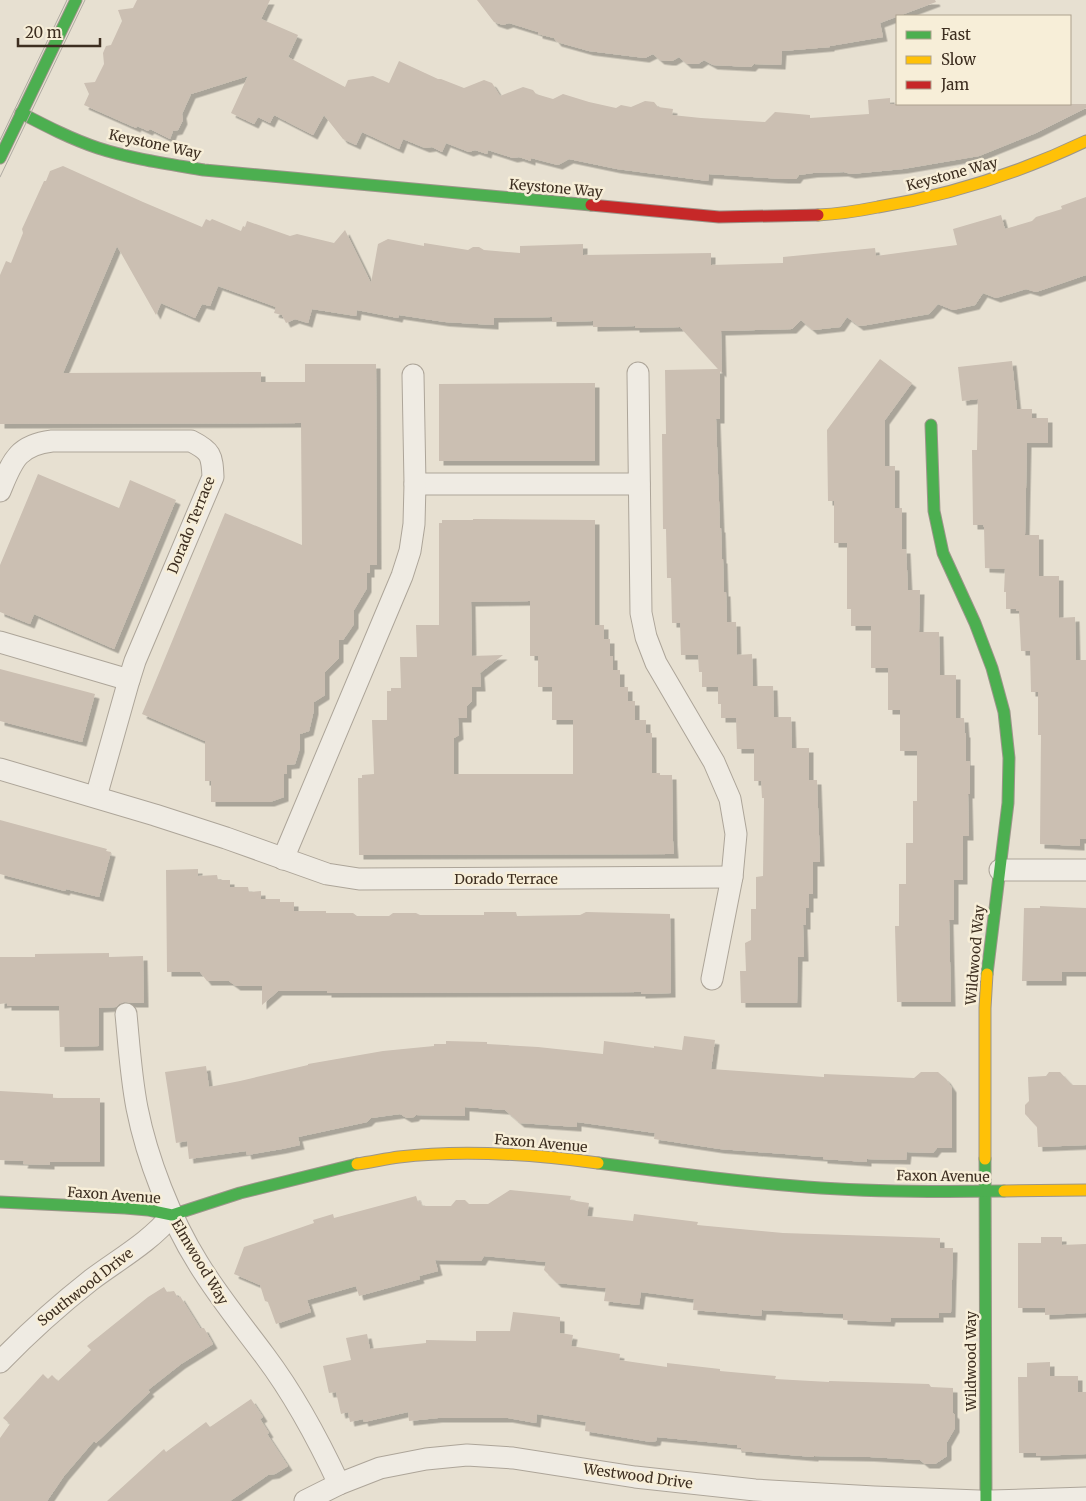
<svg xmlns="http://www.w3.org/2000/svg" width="1086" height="1501" viewBox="0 0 1086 1501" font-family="Merriweather,serif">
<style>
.building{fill:#cbbfb2;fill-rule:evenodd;filter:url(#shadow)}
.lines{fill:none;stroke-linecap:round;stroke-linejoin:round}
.street-casing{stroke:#ada599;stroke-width:23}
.fast-casing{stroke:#9c958a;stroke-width:13}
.slow-casing{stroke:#9c958a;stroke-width:13}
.jam-casing{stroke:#9c958a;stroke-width:13}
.street{stroke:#efebe3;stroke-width:21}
.fast{stroke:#4caf50;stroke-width:11}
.slow{stroke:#ffc107;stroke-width:11}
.jam{stroke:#c62828;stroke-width:11}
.tram{stroke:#afaaa2;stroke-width:1}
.labels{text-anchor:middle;stroke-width:5;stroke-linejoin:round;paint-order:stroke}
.street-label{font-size:14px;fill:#3d2e20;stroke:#f7eed8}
</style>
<defs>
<filter id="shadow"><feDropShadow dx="4.5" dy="4.5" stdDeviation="0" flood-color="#0004"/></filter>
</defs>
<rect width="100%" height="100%" fill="#e7e0d1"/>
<g class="building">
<path d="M137 0H270L261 19 298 35 288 57 345 87 348 80 373 76 389 83 399 61 438 79H441L464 88 484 80 492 83 500 96 523 87 533 90 536 94 553 99 563 94 589 102 616 108 621 105 631 107 645 101 654 102 658 107 673 109 672 115 701 118 765 122 775 112 810 115V118L869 114 868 100 890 98V104H1086V108L1036 133 979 156 903 169 851 174 844 172 813 173 799 175 796 179H784L709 174 708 181 617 169 569 159 558 165 531 158V161L519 157 513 158 488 150 487 154 475 150 469 152 446 143 442 152 432 147 425 148 403 139 399 149 362 132 356 145 343 139 324 115 313 135 274 115 270 123 258 117 254 124 231 113 248 76 191 94 182 114 183 120 178 130 173 131 170 139 150 129 148 131 137 126 136 128 84 105 89 94 84 83 95 82 104 64 103 53 106 46 111 45 122 21 118 10 133 8Z"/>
<path d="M477 0H935L936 2 880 23 883 37 830 46V47L782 51 781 65 754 64 751 67 713 65 704 60 698 64H687L679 57 672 61H668L660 60 653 54 645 58 589 51 557 42 554 38 538 34V32L509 23 503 25 494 22Z"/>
<path d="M63 166 143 202 202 227 206 219 210 221 212 219 241 231 243 226 245 227 247 221 290 236 297 234 334 243 345 230 371 283 378 244 388 239 424 246V243L468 250 473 247H479L484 250 520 253V246L583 244V255L711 253V265L783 263V257L875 248 876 256 957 245 953 229 1001 215 1005 229 1032 221 1036 217 1062 209 1061 206 1086 197V275L1036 292 1026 289 996 298 983 293 975 305 953 310 938 304 929 314 867 325 859 326 847 317 840 327 813 330 801 320 792 329 721 331 722 373 720 371V419H716L720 528H721L722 559H723L724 592H726L727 622H736L737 655 752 654 753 686H773L774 717H791L792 748H809V780H817L820 862H813V894H809V908H806V925H803L804 957H798L797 1003H741L740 971H746L745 943 751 940V909H756V877L763 876 764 798H762L761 781H754V749H737L736 718H721V704H718V687H702V672H699L698 655H681L680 623H672L671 578H667L666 529H663L662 434H666L665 370 718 369 680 327 635 328V326L593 327V321L552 322V317L494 318V325L445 322 399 315 398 318 357 310 356 316 312 309 308 323 295 319 286 323 282 315 274 313 276 307 218 286 210 306 202 304 195 318 161 303 156 315 117 246 63 373 261 372V382H305V364H376L377 565H370V573H367V588L354 610V624L343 640H339V658L325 672V695L314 702V710L309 731 300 734V748L295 764 287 765V774H284V797L270 802H211V781H205V741L142 714 225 513 302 545 301 423 0 424V275L6 261 11 263 23 233 22 229 44 181H46L50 171Z"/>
<path d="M880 359 912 383 885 420V466H895V508H902V549H906L908 590H920L919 632H939L940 675H956V718H964L965 733H966V761H970V794H968L969 836H963V880H954V920H949L951 1002H897L895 926H899V884H906V843H913V801H917V751H900V710H888V668H871V626H851V609H847V543H834V501H828L827 430Z"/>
<path d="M1012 361 1017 409H1032V418H1048V443H1027L1025 535H1039V576H1059V618L1075 617 1076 660H1086V839H1080V846L1040 844 1041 735H1038V692H1031L1030 651H1021L1019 611H1016V609H1006V592H1004L1005 569 985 568 984 527 983 525H973L972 450H977L978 399 962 401 958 367Z"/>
<path d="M595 383V461H439V384Z"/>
<path d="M38 474 119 508 130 480 176 500 114 649 34 614 30 624 0 612V565Z"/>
<path d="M473 519 595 520V625H604V639H610V656H613V670H620V687H628V701H635V720H646V733H652V773H660V775H672L673 841 674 854 359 855 358 778H362V775L374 774 372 720H387V691H391V688H401L400 657H417L416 625H439V523H442V520H473ZM530 601V656H538V687H552V720H573V774H454V738L459 735 458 718H467V706L472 701V687H481L480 673 503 655 472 656 471 602Z"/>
<path d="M0 669 95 694 82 742 0 721Z"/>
<path d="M0 820 107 849 106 851 111 852 99 897 66 889 65 891 0 874Z"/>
<path d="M198 869V876L217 875 218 880H230V887H248L249 892 261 891V899H280V902H294V911H326V913H353L357 916H389L393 913H416L420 915H484V912H516L517 916 580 915 586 912 670 914 671 993 641 994V992L327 993V991H278L262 1005V986H236L229 981H207L200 972H167L166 870Z"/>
<path d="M1040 906 1086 908V972H1062V981H1022L1024 908H1040Z"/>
<path d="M109 953V957L143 956 144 1003H132L124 1002 119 1004 116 1007 99 1008V1046L60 1047 59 1006H7V1003L0 1004V957H35V954Z"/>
<path d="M684 1036 715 1040 711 1069 824 1077V1074L914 1078 921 1072H938L946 1079 952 1088V1148H937L933 1153 907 1152 906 1160 867 1159V1162L823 1159V1157L720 1149 654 1139 655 1133 577 1122V1127L520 1123 505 1110 465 1107V1116L416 1115 414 1117 407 1118 400 1114 371 1118 367 1122 298 1137 300 1145 282 1149 247 1155 246 1151 189 1159 187 1141 176 1143 165 1072 206 1066 209 1087 240 1081 308 1065V1064L383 1051 434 1046V1044H446V1041L487 1042V1044L538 1047 603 1054 604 1041 654 1048V1046L682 1050Z"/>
<path d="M1049 1072H1060L1072 1085H1086V1145L1038 1147 1037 1127 1025 1114V1105L1029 1101 1028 1077 1046 1076Z"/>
<path d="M0 1091 53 1094V1098H100V1162H50V1165L23 1164 24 1161 0 1160Z"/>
<path d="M510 1190 571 1196 570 1200 589 1203 587 1216 633 1221 634 1214 698 1222 697 1225 783 1233 940 1238V1248H953L951 1313H939V1318H891L890 1322 843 1320V1314L762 1310 761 1316 693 1310 694 1299 641 1292 639 1305 604 1301 606 1288 557 1283 544 1270 546 1262 484 1256 481 1261 435 1260 438 1271 419 1276 420 1279 359 1296 356 1286 307 1300 311 1312 276 1324 268 1302 265 1301 260 1285 234 1274 244 1247 314 1223 313 1220 333 1214 334 1218 416 1196 418 1202 420 1201 422 1206H451L456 1200H465L469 1204H488Z"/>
<path d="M1041 1237H1062V1245L1086 1244V1313L1045 1315V1308H1018V1243H1041Z"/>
<path d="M164 1287 167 1292 174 1291 178 1298 180 1296 200 1328H204L213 1344 181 1364 148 1390 150 1392 96 1443 94 1441 64 1476 47 1501H0V1438L10 1424 3 1418 43 1374 48 1379 52 1375 58 1381 91 1350 87 1346 148 1297Z"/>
<path d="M513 1312 560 1317V1333L573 1335 571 1346 620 1354 619 1360 667 1367V1363L720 1369V1371L776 1376 775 1379 829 1382V1381L929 1384 931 1387 953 1388V1413L955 1415V1428L947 1442V1456L935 1464H925L920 1460 870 1457 814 1456V1457L741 1451V1448H737V1445L657 1437 656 1441 651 1442 585 1431 586 1422 537 1414 536 1423 508 1418H438L409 1421 408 1412 364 1422 363 1419 350 1422 348 1412 341 1414 336 1392 329 1393 323 1366 351 1360 346 1338 367 1334 370 1349 426 1343V1340L476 1341V1331H510Z"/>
<path d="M1050 1362V1376H1078V1392H1086V1454L1036 1456V1453H1019L1018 1377H1027V1363Z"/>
<path d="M251 1399 263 1417 260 1419 269 1433 267 1434 288 1466 275 1474 268 1475 230 1501H107L164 1449 166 1452 206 1422 210 1427Z"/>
</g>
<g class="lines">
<g class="street-casing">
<g id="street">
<path d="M638 373 641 613 646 637 656 663 714 762 730 799 736 834 732 877 712 979"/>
<path d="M415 484H639"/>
<path d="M0 491C12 462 17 445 52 441H191C211 451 212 455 213 477L135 661 129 680 96 797"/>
<path d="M0 642 129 680"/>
<path d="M0 769 155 815 226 838 327 874 359 879 732 877"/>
<path d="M283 859 402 576 410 551 414 524 415 484 413 375"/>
<path d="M1000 870H1086"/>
<path d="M126 1014C129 1045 131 1077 137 1108 147 1159 171 1220 198 1263 218 1296 242 1325 265 1356 295 1396 318 1439 339 1484"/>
<path d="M0 1362C29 1332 58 1306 91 1280 119 1259 150 1242 172 1215"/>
<path d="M305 1501 339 1484 380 1468 426 1459 467 1455 513 1458 635 1477 755 1490 874 1497 979 1501"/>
<path d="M991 1501 1086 1498"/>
</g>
</g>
<g class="fast-casing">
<g id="fast">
<path d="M21 113C46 126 71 139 98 148 132 159 169 164 204 170L591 205"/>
<path d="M0 158 76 0"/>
<path d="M931 425 934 511 943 553 975 623 992 668 1004 712 1009 758 1008 803 987 974"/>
<path d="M985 1159 986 1501"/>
<path d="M598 1163C673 1173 747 1183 821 1188 882 1192 943 1192 1004 1191"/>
<path d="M0 1202 125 1208 148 1210 172 1215 240 1193 357 1164"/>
</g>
</g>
<g class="slow-casing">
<g id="slow">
<path d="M818 215C838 214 858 211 878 207 951 195 1019 173 1086 141"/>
<path d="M985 1159V1008L987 974"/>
<path d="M357 1164C371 1162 385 1159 399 1157 465 1149 532 1154 598 1163"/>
<path d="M1004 1191 1086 1190"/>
</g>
</g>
<g class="jam-casing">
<path id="jam" d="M591 205 719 217 818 215"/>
</g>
<use href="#street" class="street"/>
<use href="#fast" class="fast"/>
<use href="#slow" class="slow"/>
<use href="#jam" class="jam"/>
<g class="tram">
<path d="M0 140 67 0"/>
<path d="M0 177 85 0"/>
</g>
</g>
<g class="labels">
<g class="street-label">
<text transform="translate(155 144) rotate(12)" y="5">Keystone Way</text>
<text transform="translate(952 174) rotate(-15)" y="5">Keystone Way</text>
<text transform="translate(556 188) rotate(5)" y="5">Keystone Way</text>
<text transform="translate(191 525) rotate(-68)" y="5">Dorado Terrace</text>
<text x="506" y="884">Dorado Terrace</text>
<text transform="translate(975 955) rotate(-85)" y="5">Wildwood Way</text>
<text transform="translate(541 1143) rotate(5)" y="5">Faxon Avenue</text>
<text transform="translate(943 1176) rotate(1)" y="5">Faxon Avenue</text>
<text transform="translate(114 1195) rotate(4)" y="5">Faxon Avenue</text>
<text transform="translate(200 1262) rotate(59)" y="5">Elmwood Way</text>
<text transform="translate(85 1287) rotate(-38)" y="5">Southwood Drive</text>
<text transform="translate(971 1361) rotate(-90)" y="5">Wildwood Way</text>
<text transform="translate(638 1476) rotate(8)" y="5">Westwood Drive</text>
</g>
</g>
<rect x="896" y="15" width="175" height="90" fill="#f7eed8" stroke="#ada18e"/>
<rect x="906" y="31" width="25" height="8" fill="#4caf50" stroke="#ada18e"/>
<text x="941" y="40" font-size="15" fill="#3d2e20">Fast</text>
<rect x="906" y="56" width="25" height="8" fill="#ffc107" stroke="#ada18e"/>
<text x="941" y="65" font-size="15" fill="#3d2e20">Slow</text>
<rect x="906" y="81" width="25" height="8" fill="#c62828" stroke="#ada18e"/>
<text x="941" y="90" font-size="15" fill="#3d2e20">Jam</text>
<path d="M18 38v8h82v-8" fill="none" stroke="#3d2e20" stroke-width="2.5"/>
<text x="25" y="38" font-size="15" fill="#3d2e20" stroke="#f7eed8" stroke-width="4" paint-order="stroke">20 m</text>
</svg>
